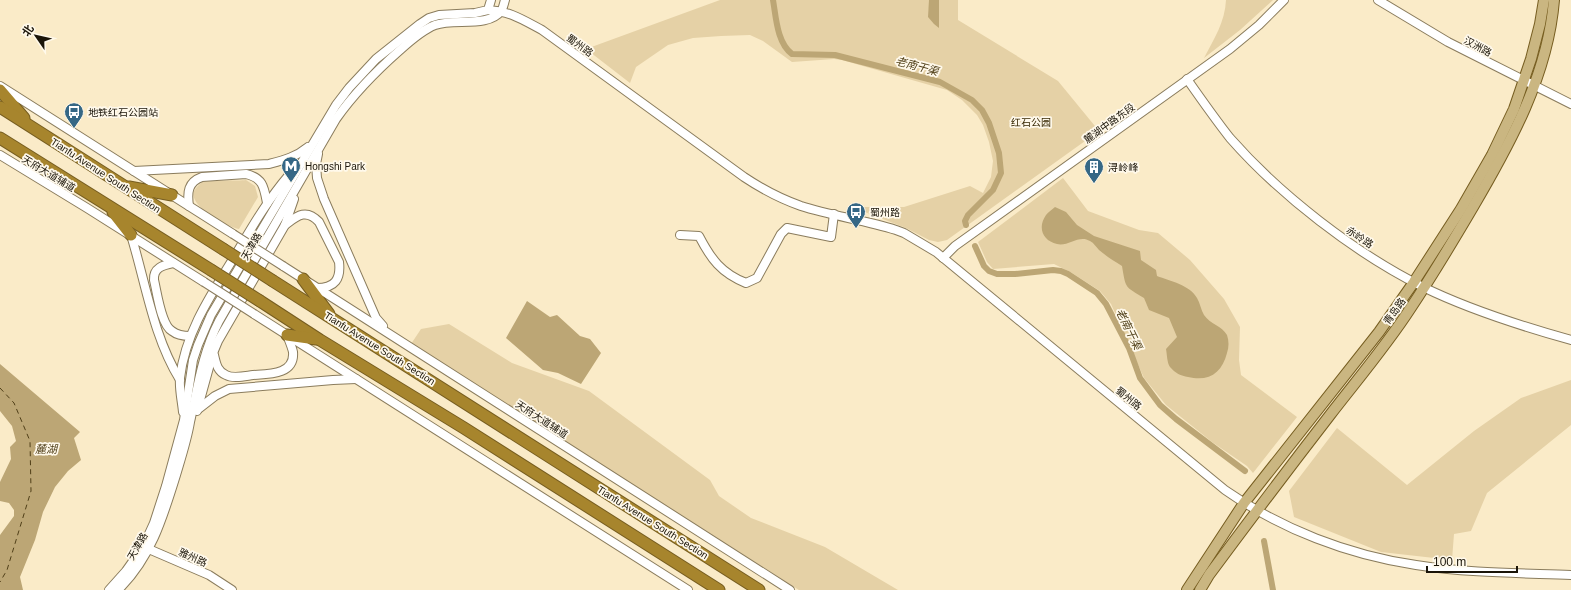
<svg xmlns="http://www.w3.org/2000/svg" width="1571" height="590" viewBox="0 0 1571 590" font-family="Arial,'Noto Sans SC',sans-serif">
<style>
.green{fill:#e5d1a6}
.water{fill:#bca675}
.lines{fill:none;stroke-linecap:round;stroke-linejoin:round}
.canal{stroke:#bca675;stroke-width:6}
.ferry{stroke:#503f18;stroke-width:1;stroke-dasharray:5 4;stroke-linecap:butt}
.minor-casing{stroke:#8a7c5d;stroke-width:10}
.major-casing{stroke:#765d20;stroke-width:12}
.highway-casing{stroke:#765d20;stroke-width:13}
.minor{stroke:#fff;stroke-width:8}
.major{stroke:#cab681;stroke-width:10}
.highway{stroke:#a7852d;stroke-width:11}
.minor-bridge-casing{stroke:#8a7c5d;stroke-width:10;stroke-linecap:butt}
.highway-bridge-casing{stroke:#765d20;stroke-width:13;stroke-linecap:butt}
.minor-bridge{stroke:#fff;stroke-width:8}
.highway-bridge{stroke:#a7852d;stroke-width:11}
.labels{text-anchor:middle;stroke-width:3.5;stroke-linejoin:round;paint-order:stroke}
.street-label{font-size:10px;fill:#1a1408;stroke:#fff9eb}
.poi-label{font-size:10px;fill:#1a1408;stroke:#fff9eb;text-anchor:start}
.park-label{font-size:10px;fill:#362600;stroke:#fff9eb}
.water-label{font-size:11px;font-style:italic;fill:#503f18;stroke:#fff9eb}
</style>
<rect width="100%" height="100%" fill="#faebc8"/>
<g class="green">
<path d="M720 0H958V20L1058 81 1099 131 947 240 938 242 929 240 906 228 852 207H904L970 186 983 193 991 177 993 161 989 142 983 125 977 115 962 100 947 90 842 60 834 59 792 62 763 41 750 35 721 36 693 38 668 45 636 67 630 83 586 49Z"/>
<path d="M1226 0H1273L1240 30 1204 58C1214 39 1225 22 1226 0Z"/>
<path d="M1063 178 1088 211 1139 230 1158 233 1190 260 1224 299 1240 327 1239 360 1241 375 1297 417 1253 473 1247 466 1212 442 1166 405 1144 378 1111 304 1100 291 1072 273 1054 264 993 269 987 262 978 242Z"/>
<path d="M246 180 255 186 258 197 239 229C227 227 188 206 194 191 196 188 200 183 203 182 210 180 238 181 246 180Z"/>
<path d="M449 324 512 363 589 391 710 480 719 496 751 518 825 547 898 590H799L411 344 421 329Z"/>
<path d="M1571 380V425L1487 493 1471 531 1454 534 1452 560 1381 552 1294 517 1289 491 1337 428 1407 485 1474 431 1521 398Z"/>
</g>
<g class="water">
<path d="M929 0H939V28L934 24 928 17Z"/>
<path d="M1055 207 1066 212 1077 225 1094 236 1140 251 1141 260 1156 270 1157 276C1170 281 1190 285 1197 298 1200 303 1201 310 1204 315 1210 324 1222 326 1227 335 1229 341 1229 347 1227 353 1222 373 1209 382 1188 377 1181 376 1175 373 1170 367 1167 363 1167 354 1166 349L1177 337 1169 318 1149 310 1144 298C1125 286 1126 290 1122 266 1114 261 1106 256 1099 250 1096 247 1094 243 1090 241 1079 234 1068 247 1057 244 1043 241 1037 228 1046 215 1048 212 1052 210 1055 207Z"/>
<path d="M527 301 550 317 557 315 580 336 590 339 601 353 581 384 558 373 543 370 506 338Z"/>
<path d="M0 364 80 432 74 438 81 460 68 471 55 487 43 512 35 540 20 577 23 590H0V535L14 516V510L9 503 0 501V482L11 459 10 447 16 441 12 426 0 411Z"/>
</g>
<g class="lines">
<g class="canal">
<path d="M773 0C776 17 777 43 792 54L835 55 940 82 972 100 982 110 989 123 999 153 1001 173 993 190 968 215 965 221 966 225"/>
<path d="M975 246 984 266 989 271 997 274H1015L1053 270 1061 271 1068 274 1097 293 1106 304 1129 348 1140 378 1160 405 1176 419 1245 471"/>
<path d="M1264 541 1273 590"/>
</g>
<path class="ferry" d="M0 388 14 403 30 441 31 491 7 570 0 582"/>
<g class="minor-casing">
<g id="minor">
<path d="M1378 0 1448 42 1571 104"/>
<path d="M488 10C510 11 523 20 542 30L744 177C762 189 781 199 801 206 832 216 865 220 896 230L904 233 936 252 1225 490C1281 529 1348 555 1416 565 1467 573 1520 573 1571 575"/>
<path d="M1187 79C1201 99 1215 119 1230 138 1280 195 1355 253 1423 287 1470 310 1521 326 1571 340"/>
<path d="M0 86 233 234"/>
<path d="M318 154 316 164 317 178 324 199 376 318 383 326"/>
<path d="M0 155 87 208 204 282"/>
<path d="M134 171 269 164C284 160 296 157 308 147"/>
<path d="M189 206C187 192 188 182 202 177L246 174C263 178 264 187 267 203"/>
<path d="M285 225C297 216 306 208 319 222L339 262C341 279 335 288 317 288"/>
<path d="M131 235C146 284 153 336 180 380"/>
<path d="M680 235 699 236C711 259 721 273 746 283L757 278 781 234 787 228 831 237 834 214"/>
<path d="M943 258 955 246 1230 49 1259 25 1284 0"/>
<path d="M173 263C163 265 153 268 154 280 157 292 161 325 172 331 177 335 184 336 190 336"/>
<path d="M283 266 790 590"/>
<path d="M254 314 688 590"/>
<path d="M214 355C216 363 217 371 226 375 233 379 245 376 253 375 268 374 295 375 293 352 292 347 289 340 287 335"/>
<path d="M197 410 215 396 229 389 333 380 356 379"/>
<path d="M197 411 213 353 218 341 285 225 294 199"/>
<path d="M183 412C182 401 179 389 180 378 185 334 210 296 233 259 251 229 266 202 289 175"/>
<path d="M144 547 209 575 232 590"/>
<path d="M109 590 126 571 143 547 154 523 166 486 184 420 193 360 198 345 211 315 336 105 349 88 376 59 420 24 429 18 439 15 475 13 488 10 491 0"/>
<path d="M118 590C151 558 163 517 176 475 181 458 187 440 190 422 198 386 202 354 219 321L336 119C355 92 375 72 400 50 410 41 422 30 435 25 454 18 488 28 501 11 503 9 504 3 505 0"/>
</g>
</g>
<g class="major-casing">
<g id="major">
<path d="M1187 590 1244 503 1379 332 1414 282 1461 209 1492 155 1514 109 1531 59 1540 24 1544 0"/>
<path d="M1200 590 1209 575C1249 521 1289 468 1330 415 1357 380 1386 346 1410 309 1432 276 1453 241 1473 207 1510 144 1548 75 1554 0"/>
</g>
</g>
<g class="highway-casing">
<g id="highway">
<path d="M0 90 24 118"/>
<path d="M0 107 223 249"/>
<path d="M0 138 211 270"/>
<path d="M129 187 172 195"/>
<path d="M113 212 131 235"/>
<path d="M303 279 329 314"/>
<path d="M273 281 759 590"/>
<path d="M260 301 320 340 464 428 719 590"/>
<path d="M287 335 316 339"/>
</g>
</g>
<use href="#minor" class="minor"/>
<use href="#major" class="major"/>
<use href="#highway" class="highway"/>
<g class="minor-bridge-casing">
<g id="minor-bridge">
<path d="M233 234 283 266"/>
<path d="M204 282 254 314"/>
</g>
</g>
<g class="highway-bridge-casing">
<g id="highway-bridge">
<path d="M223 249 273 281"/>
<path d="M211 270 260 301"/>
</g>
</g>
<use href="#minor-bridge" class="minor-bridge"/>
<use href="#highway-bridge" class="highway-bridge"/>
</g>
<defs>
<g id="bus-pin" transform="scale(1)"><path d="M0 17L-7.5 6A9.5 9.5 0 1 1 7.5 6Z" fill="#356785" stroke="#fff9eb"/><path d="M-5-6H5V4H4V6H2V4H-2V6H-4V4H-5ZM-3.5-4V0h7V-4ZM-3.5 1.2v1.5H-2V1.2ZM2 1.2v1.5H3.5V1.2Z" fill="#fff"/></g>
<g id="metro-pin" transform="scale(1)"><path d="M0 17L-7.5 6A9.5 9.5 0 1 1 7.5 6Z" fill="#356785" stroke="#fff9eb"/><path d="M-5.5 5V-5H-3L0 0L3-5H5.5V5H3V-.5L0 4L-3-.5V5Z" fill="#fff"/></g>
<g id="building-pin" transform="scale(1)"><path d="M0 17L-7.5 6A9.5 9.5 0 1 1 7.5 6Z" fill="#356785" stroke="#fff9eb"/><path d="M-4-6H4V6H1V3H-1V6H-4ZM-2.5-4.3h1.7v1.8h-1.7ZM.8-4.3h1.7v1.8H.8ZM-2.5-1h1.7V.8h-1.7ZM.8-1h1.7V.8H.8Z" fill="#fff"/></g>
</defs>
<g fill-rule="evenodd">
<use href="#bus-pin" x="74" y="112"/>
<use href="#metro-pin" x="291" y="166"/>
<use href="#building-pin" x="1094" y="167"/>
<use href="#bus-pin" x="856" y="212"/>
</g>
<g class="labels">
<g class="street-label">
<text transform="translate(580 45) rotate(36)" y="4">蜀州路</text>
<text transform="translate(1478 46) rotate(28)" y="4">汉洲路</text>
<text transform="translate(1109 123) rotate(-36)" y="4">麓湖中路东段</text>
<text transform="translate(49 173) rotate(31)" y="4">天府大道辅道</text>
<text transform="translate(106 175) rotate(33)" y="4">Tianfu Avenue South Section</text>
<text transform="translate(1360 237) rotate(34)" y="4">赤岭路</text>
<text transform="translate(251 246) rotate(-60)" y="4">天津路</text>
<text transform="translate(1394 311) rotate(-55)" y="4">青岛路</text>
<text transform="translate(380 348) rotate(32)" y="4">Tianfu Avenue South Section</text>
<text transform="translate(1129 398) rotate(39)" y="4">蜀州路</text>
<text transform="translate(542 419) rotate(33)" y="4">天府大道辅道</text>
<text transform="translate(653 522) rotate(32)" y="4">Tianfu Avenue South Section</text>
<text transform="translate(137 546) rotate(-60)" y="4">天津路</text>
<text transform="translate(193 557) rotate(24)" y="4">雅州路</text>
</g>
<g class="poi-label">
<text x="88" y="116">地铁红石公园站</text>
<text x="305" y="170">Hongshi Park</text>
<text x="1108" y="171">浔岭峰</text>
<text x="870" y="216">蜀州路</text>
</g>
<g class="park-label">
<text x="1031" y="126">红石公园</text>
</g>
<g class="water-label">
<text transform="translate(917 66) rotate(15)" y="4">老南干渠</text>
<text transform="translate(1129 329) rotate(64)" y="4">老南干渠</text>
<text x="46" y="453">麓湖</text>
</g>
</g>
<g transform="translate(36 36) rotate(304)" stroke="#fff9eb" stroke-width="3" paint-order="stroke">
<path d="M0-3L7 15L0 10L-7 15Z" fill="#1a1408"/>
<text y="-6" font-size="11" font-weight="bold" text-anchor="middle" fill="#1a1408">北</text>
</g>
<path d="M1427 566v6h90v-6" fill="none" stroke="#1a1408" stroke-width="2"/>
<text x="1433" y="566" font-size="12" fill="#1a1408" stroke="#fff9eb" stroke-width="3" paint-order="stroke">100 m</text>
</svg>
